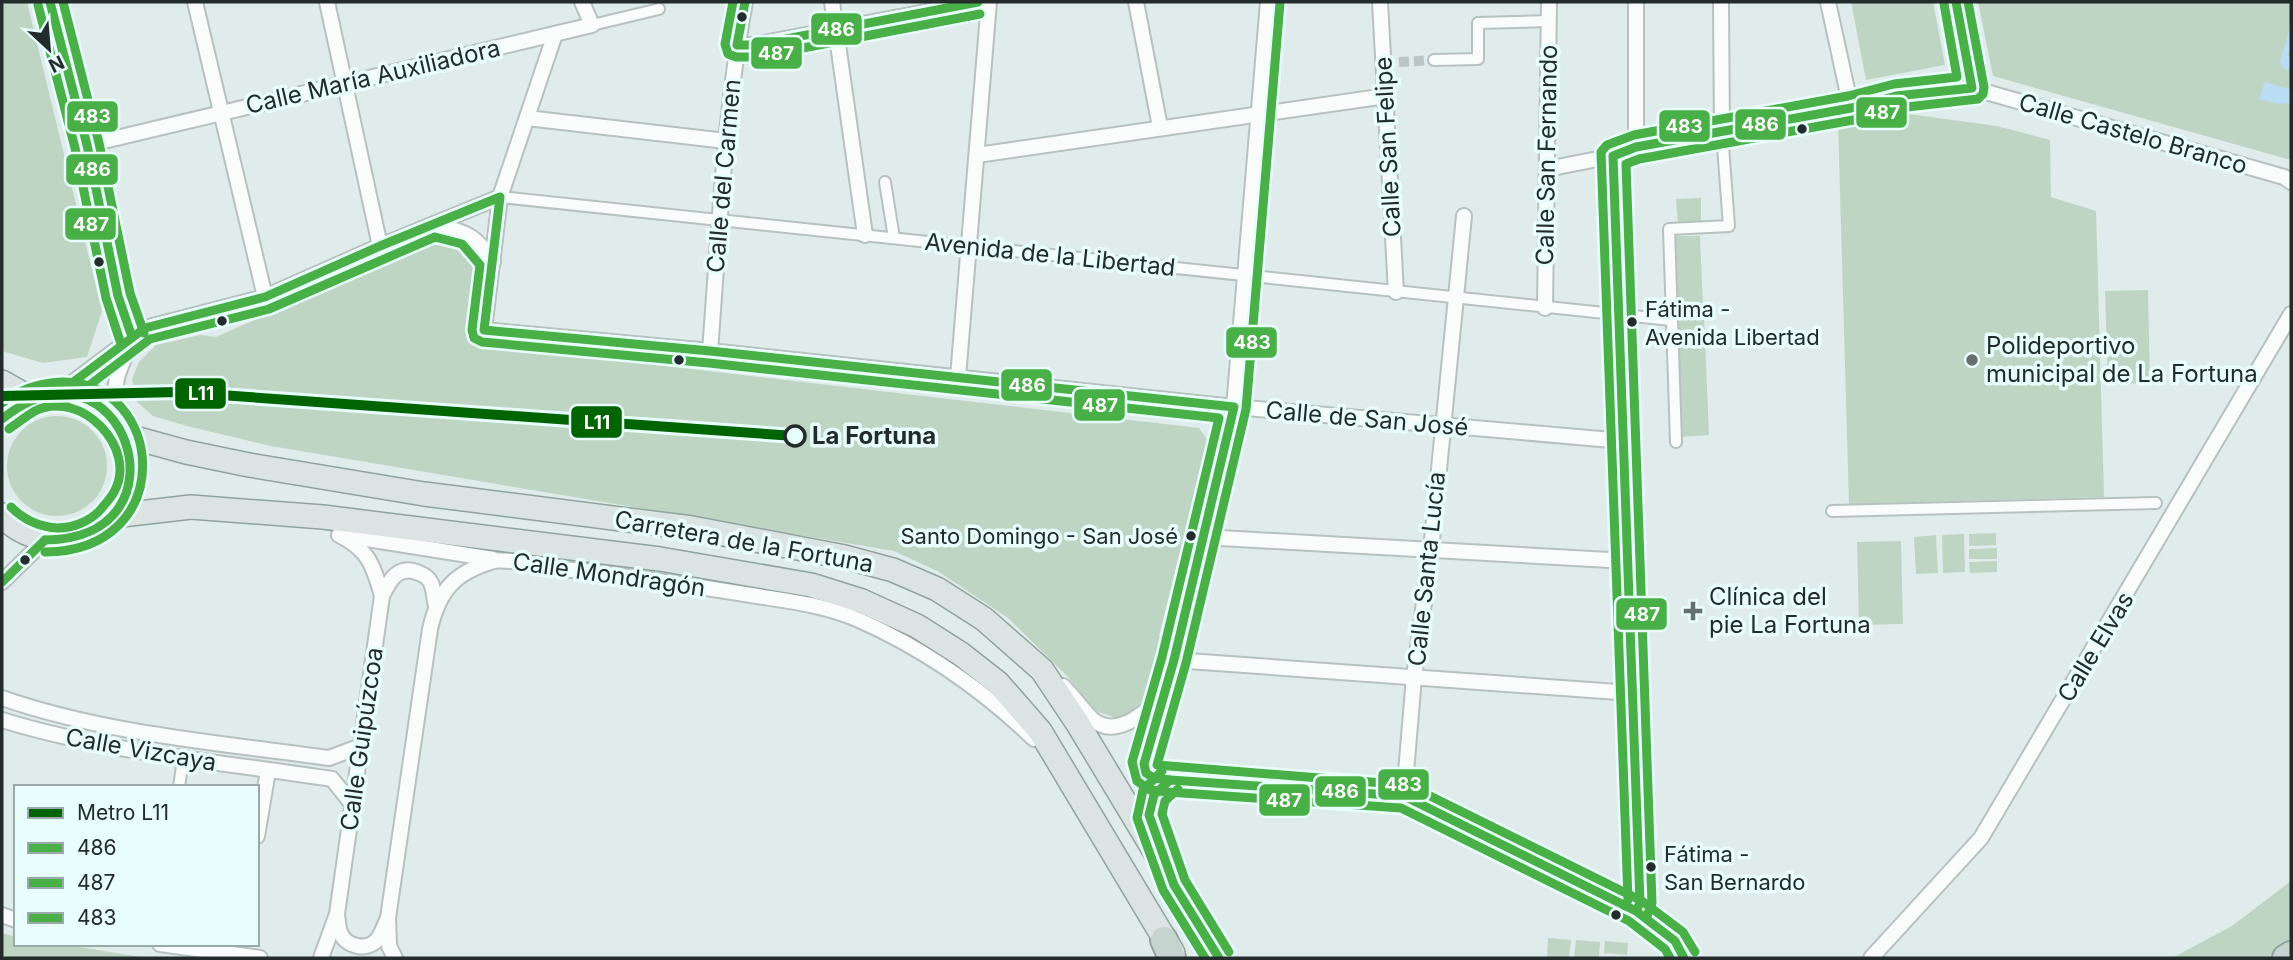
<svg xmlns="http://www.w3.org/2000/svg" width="2293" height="960" viewBox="0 0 2293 960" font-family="Inter,sans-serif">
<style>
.green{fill:#bed5c4}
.water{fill:#b8ddf4}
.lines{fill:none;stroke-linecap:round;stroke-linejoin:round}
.pedestrian-tunnel{stroke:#bac5c5;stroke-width:10;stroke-dasharray:10 5;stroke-linecap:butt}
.pedestrian-casing{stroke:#b7c1c0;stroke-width:14}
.minor-casing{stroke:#b7c1c0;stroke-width:18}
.primary-casing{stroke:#90a39f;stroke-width:26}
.motorway-casing{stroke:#90a39f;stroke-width:30}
.pedestrian{stroke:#fafcfc;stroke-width:10}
.minor{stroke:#fafcfc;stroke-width:14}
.primary{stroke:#dbe4e2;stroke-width:23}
.motorway{stroke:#c6d4d0;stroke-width:26}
.bus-1-casing{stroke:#e8fefd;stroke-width:14}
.bus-2-casing{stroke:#e8fefd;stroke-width:14}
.bus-3-casing{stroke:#e8fefd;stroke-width:14}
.bus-1{stroke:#48b046;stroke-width:9}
.bus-2{stroke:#48b046;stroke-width:9}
.bus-3{stroke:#48b046;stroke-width:9}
.metro-1-casing{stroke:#e8fefd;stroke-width:16}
.metro-1{stroke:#006400;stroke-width:10}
.bus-dot{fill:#232b2b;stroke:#e8fefd;stroke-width:2.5}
.poi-dot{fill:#656f6e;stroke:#e8fefd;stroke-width:2.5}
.stop-dot{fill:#e8fefd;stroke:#232b2b;stroke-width:3.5}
.labels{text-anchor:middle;stroke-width:7;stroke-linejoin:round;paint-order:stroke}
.bus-label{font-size:22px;fill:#232b2b;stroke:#e8fefd;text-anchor:start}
.street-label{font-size:24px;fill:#232b2b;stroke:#e8fefd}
.poi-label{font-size:24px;fill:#232b2b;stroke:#e8fefd;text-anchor:start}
.stop-label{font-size:24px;font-weight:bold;fill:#232b2b;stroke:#e8fefd;text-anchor:start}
.line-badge{stroke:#e8fefd;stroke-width:2.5}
.badge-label{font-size:19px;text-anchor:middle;font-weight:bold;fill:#fff}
</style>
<rect width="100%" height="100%" fill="#e0eceb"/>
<g class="green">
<path d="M2 2H27L102 311 87 357 43 363 2 351Z"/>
<path d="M1851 2H1933L1945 65 1866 80Z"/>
<path d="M1978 2H2291V160L1993 76Z"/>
<path d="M1894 112 1997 126 2050 140 2051 197 2096 211 2104 497 1849 504 1838 122Z"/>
<path d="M1701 198V224L1678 225 1676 199Z"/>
<path d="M1674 236H1700L1703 306 1677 307Z"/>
<path d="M449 238 463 246 475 261 468 332 470 340 477 344 1199 428 1208 441 1159 636 1170 640 1156 688 1131 712 1116 718 1096 711 1067 676 1008 618 939 572 894 551 271 446 187 426 153 416 136 401 132 379 139 362 156 345 200 335 216 337 268 314 269 306 431 240Z"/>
<path d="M2148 290 2150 383 2108 384 2105 291Z"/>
<path d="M1679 317H1704L1709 435 1679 437 1677 320Z"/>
<circle cx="57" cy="466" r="50"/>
<path d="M1996 533V545L1969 546V534Z"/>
<path d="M1964 534 1965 572 1943 573 1942 535Z"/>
<path d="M1936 535 1938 573 1916 574 1914 537Z"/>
<path d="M1901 541 1903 624 1859 625 1857 542Z"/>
<path d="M1997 548V559H1969V549Z"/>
<path d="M1997 561V572L1970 573 1969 562Z"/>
<path d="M2291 881V958H2172L2232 926Z"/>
<path d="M2 933 16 937V944H61L147 958H2Z"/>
<path d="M1548 938 1571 940 1569 958H1547Z"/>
<path d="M1576 940 1600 942 1599 958H1574Z"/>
<path d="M1605 941 1628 943 1627 955 1604 953Z"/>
</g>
<g class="water">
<path d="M2291 24V45L2288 55 2291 61V70H2285L2280 62Z"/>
<path d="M2265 82 2289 89 2291 93V103L2278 104 2259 99Z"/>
</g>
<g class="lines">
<path class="pedestrian-tunnel" d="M1384 63 1434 60"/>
<g class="pedestrian-casing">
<g id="pedestrian">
<path d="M592 25 659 9"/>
<path d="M1434 60 1478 59V23L1549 21"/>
<path d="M885 182 894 238"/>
<path d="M500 197 1671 320"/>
<path d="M1676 442 1669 229 1729 226 1722 133"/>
<path d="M1832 511 2156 503"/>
<path d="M179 787 183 759"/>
</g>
</g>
<g class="minor-casing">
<g id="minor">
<path d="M50 2 87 145 118 296 132 337"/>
<path d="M195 2 265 297"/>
<path d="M327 2 380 246"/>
<path d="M832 2 865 235"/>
<path d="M1136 2 1160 127"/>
<path d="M1268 2 1234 407 1174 660 1144 764 1146 773 1154 778 1170 780 1404 796 1636 911 1675 941 1684 958"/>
<path d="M1380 2 1396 292"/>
<path d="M1721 2 1722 133"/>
<path d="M1828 2 1851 108"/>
<path d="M1956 2 1972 88"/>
<path d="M555 34 500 197 484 330 710 351 1234 407 1623 441"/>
<path d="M737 45H754L978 2"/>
<path d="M527 118 726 141"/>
<path d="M87 145 592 25 582 2"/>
<path d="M1636 147V2"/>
<path d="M977 155 1386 96"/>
<path d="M1613 156 1640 903 1636 911"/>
<path d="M1547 169 1613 156 1636 147 1851 108 1881 97 1910 92 1972 88 2284 177 2291 182"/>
<path d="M434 224C466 233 474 233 493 262"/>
<path d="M1545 308 1549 2"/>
<path d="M710 351C719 235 724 117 745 2"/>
<path d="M958 377 989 2"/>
<path d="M56 391 72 383 145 328 265 297 380 246 500 197"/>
<path d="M110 414 118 374 132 338"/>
<path d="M348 536 493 559"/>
<path d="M1203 537 1627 561"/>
<path d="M2 582 45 540"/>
<path d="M382 596C390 579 399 564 419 573 424 575 429 578 431 583 434 589 434 599 436 606"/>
<path d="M1174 660 1632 693"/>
<path d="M1063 686C1073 696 1082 709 1092 719 1116 741 1147 710 1164 696"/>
<path d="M2 698C106 734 220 743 329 758L361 746"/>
<path d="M2 720C110 753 221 762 332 779L352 804"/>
<path d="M1404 796 1414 677 1431 550 1464 216"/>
<path d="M257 836 268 771"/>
<path d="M1159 843C1148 811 1144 805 1170 780"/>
<path d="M2 915 16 920"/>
<path d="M337 915C338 920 338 927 340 932 345 946 366 952 377 940 381 935 384 927 387 920"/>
<path d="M160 944 260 958"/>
<path d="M321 958 337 914 382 596C373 565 369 550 339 535"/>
<path d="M395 958 389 946 388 918 430 629C439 590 455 572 494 561 507 558 547 567 563 569 626 576 688 585 751 595 787 601 826 605 859 620 924 649 983 690 1034 739"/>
<path d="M1871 958 1981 838 2291 314"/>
</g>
</g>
<g class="primary-casing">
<g id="primary">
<path d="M2 382 30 398"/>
<path d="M2 419C82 339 179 463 107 521 94 531 80 539 64 540 39 540 18 534 2 515"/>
<path d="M124 435 186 452 249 465 424 494 692 528 845 557 893 570 937 589 984 619 1042 670 1078 724 1219 958"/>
<path d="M113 516 191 507 323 517 660 559 811 585 862 601 917 626 961 654 998 683 1040 731 1173 953"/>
</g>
</g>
<g class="motorway-casing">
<g id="motorway">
<path d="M1164 940 1172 958"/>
<path d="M2286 958 2291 955"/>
</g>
</g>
<use href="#pedestrian" class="pedestrian"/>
<use href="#minor" class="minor"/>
<use href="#primary" class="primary"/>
<use href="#motorway" class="motorway"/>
<g class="bus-1-casing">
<g id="bus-1">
<path d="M50 2 87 145 118 296 132 337"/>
<path d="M745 2 737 45H754L978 2"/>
<path d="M51 393 72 383 145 328 265 297 380 246 500 197 484 330 710 351 1234 407 1174 660 1144 764 1146 773 1154 778 1170 780 1404 796 1636 911 1675 941 1684 958"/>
<path d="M2 419C122 322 197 539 45 540"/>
<path d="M2 582 45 540"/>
<path d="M1170 780 1154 795 1149 815 1174 885 1219 958"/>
<path d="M1636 911 1640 903 1613 156 1636 147 1851 108 1896 96 1972 88 1956 2"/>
</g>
</g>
<g class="bus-2-casing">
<g id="bus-2">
<path d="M733 2 725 44 728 54 736 57H756L980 14"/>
<path d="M38 5 75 148 106 298 120 341"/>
<path d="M56 404 79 393 150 339 269 309 435 237 462 244 480 265 472 330 474 338 482 342 709 363 1219 418 1162 657 1132 762 1137 781 1150 790 1168 792 1401 808 1629 921 1665 949 1670 958"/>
<path d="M9 429C18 423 26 416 35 411 80 388 139 448 114 492 111 498 105 504 101 509 91 521 73 528 58 528 39 527 24 520 11 507"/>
<path d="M1162 771 1143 790 1137 818 1163 890 1205 958"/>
<path d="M1647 916 1652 903 1626 164 1639 159 1853 120 1898 108 1978 99 1983 94 1984 87 1968 2"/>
</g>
</g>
<g class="bus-3-casing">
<g id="bus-3">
<path d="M63 2 99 143 130 293 144 333"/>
<path d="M1280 3 1246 409 1186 663 1157 765 1408 785 1642 901 1683 932 1695 952"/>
<path d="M2 403C19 390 39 383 61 382 165 380 180 551 45 552"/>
<path d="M1178 789 1165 801 1162 814 1185 880 1229 952"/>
<path d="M1625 906 1628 900 1601 152 1607 145 1634 135 1848 96 1894 84 1957 77 1944 4"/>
</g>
</g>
<use href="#bus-1" class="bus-1"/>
<use href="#bus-2" class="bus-2"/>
<use href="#bus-3" class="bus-3"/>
<g class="metro-1-casing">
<path id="metro-1" d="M2 396 178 392 795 436"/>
</g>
<use href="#metro-1" class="metro-1"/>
</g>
<g class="bus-dot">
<circle cx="742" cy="17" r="6"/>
<circle cx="1802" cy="129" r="6"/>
<circle cx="99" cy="262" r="6"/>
<circle cx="222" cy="321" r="6"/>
<circle cx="1632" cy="322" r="6"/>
<circle cx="679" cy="360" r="6"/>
<circle cx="1191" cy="536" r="6"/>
<circle cx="25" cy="560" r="6"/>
<circle cx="1651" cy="867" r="6"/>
<circle cx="1616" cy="915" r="6"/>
</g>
<g class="poi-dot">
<circle cx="1972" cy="360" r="7"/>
<path d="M1689.5 600.5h7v7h7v7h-7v7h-7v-7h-7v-7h7z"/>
</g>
<circle class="stop-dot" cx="795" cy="436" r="10"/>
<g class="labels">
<g class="bus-label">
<text x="1645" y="317">Fátima -<tspan x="1645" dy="28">Avenida Libertad</tspan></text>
<text x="1178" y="544" text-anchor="end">Santo Domingo - San José</text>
<text x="1664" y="862">Fátima -<tspan x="1664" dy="28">San Bernardo</tspan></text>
</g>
<g class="street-label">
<text transform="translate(373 77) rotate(-13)" y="8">Calle María Auxiliadora</text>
<text transform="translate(2133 134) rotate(16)" y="8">Calle Castelo Branco</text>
<text transform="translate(1388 147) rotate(-93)" y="8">Calle San Felipe</text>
<text transform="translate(1547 155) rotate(-89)" y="8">Calle San Fernando</text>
<text transform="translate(724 176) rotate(-85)" y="8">Calle del Carmen</text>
<text transform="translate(1050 255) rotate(6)" y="8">Avenida de la Libertad</text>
<text transform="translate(1367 419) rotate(5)" y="8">Calle de San José</text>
<text transform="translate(744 542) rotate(10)" y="8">Carretera de la Fortuna</text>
<text transform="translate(1427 569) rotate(-84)" y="8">Calle Santa Lucía</text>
<text transform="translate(609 575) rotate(8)" y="8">Calle Mondragón</text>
<text transform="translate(2096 647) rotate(-59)" y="8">Calle Elvas</text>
<text transform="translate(362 739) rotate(-82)" y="8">Calle Guipúzcoa</text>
<text transform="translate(141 750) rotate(10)" y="8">Calle Vizcaya</text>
</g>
<g class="poi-label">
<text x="1986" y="354">Polideportivo<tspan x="1986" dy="28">municipal de La Fortuna</tspan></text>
<text x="1709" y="605">Clínica del<tspan x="1709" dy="28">pie La Fortuna</tspan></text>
</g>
<g class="stop-label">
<text x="812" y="444">La Fortuna</text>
</g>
</g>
<g class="line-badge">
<rect x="810" y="12" width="53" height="34" rx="7" fill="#48b046"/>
<rect x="750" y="36" width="53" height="34" rx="7" fill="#48b046"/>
<rect x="1855" y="96" width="53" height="33" rx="7" fill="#48b046"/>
<rect x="66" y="100" width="53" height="33" rx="7" fill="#48b046"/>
<rect x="1734" y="108" width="53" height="33" rx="7" fill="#48b046"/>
<rect x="1658" y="109" width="53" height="34" rx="7" fill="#48b046"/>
<rect x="65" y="153" width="54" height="33" rx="7" fill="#48b046"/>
<rect x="64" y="207" width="53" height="34" rx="7" fill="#48b046"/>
<rect x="1225" y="326" width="53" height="33" rx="7" fill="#48b046"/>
<rect x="1000" y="368" width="53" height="34" rx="7" fill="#48b046"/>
<rect x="174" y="377" width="53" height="33" rx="7" fill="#006400"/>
<rect x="1073" y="388" width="53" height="34" rx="7" fill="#48b046"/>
<rect x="570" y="405" width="53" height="34" rx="7" fill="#006400"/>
<rect x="1615" y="597" width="53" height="34" rx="7" fill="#48b046"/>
<rect x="1377" y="768" width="53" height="33" rx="7" fill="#48b046"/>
<rect x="1314" y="775" width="53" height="33" rx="7" fill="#48b046"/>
<rect x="1258" y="783" width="53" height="34" rx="7" fill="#48b046"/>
</g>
<g class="badge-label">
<text x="836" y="36">486</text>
<text x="776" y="60">487</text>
<text x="1882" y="119">487</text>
<text x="92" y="123">483</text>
<text x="1760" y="131">486</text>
<text x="1684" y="133">483</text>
<text x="92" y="176">486</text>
<text x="91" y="231">487</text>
<text x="1252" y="349">483</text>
<text x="1027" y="392">486</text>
<text x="201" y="400">L11</text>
<text x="1100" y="412">487</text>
<text x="597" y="429">L11</text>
<text x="1642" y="621">487</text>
<text x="1403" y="791">483</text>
<text x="1340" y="798">486</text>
<text x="1284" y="807">487</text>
</g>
<rect width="2293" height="960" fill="none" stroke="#232b2b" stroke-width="7"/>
<rect x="14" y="785" width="245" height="161" fill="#e8fefd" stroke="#99aaa9" stroke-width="2"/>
<rect x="28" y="808" width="35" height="10" fill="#006400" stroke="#99aaa9" stroke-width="2"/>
<text x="77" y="820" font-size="21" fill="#232b2b">Metro L11</text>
<rect x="28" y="843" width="35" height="10" fill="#48b046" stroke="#99aaa9" stroke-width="2"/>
<text x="77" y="855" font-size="21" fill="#232b2b">486</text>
<rect x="28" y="878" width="35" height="10" fill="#48b046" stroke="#99aaa9" stroke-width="2"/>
<text x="77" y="890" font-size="21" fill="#232b2b">487</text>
<rect x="28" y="913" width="35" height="10" fill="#48b046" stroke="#99aaa9" stroke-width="2"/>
<text x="77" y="925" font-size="21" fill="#232b2b">483</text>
<g transform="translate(49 49) rotate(154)" stroke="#e8fefd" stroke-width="5" paint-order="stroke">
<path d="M0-5L12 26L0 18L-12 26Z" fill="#232b2b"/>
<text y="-10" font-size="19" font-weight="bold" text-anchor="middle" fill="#232b2b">N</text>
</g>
</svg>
